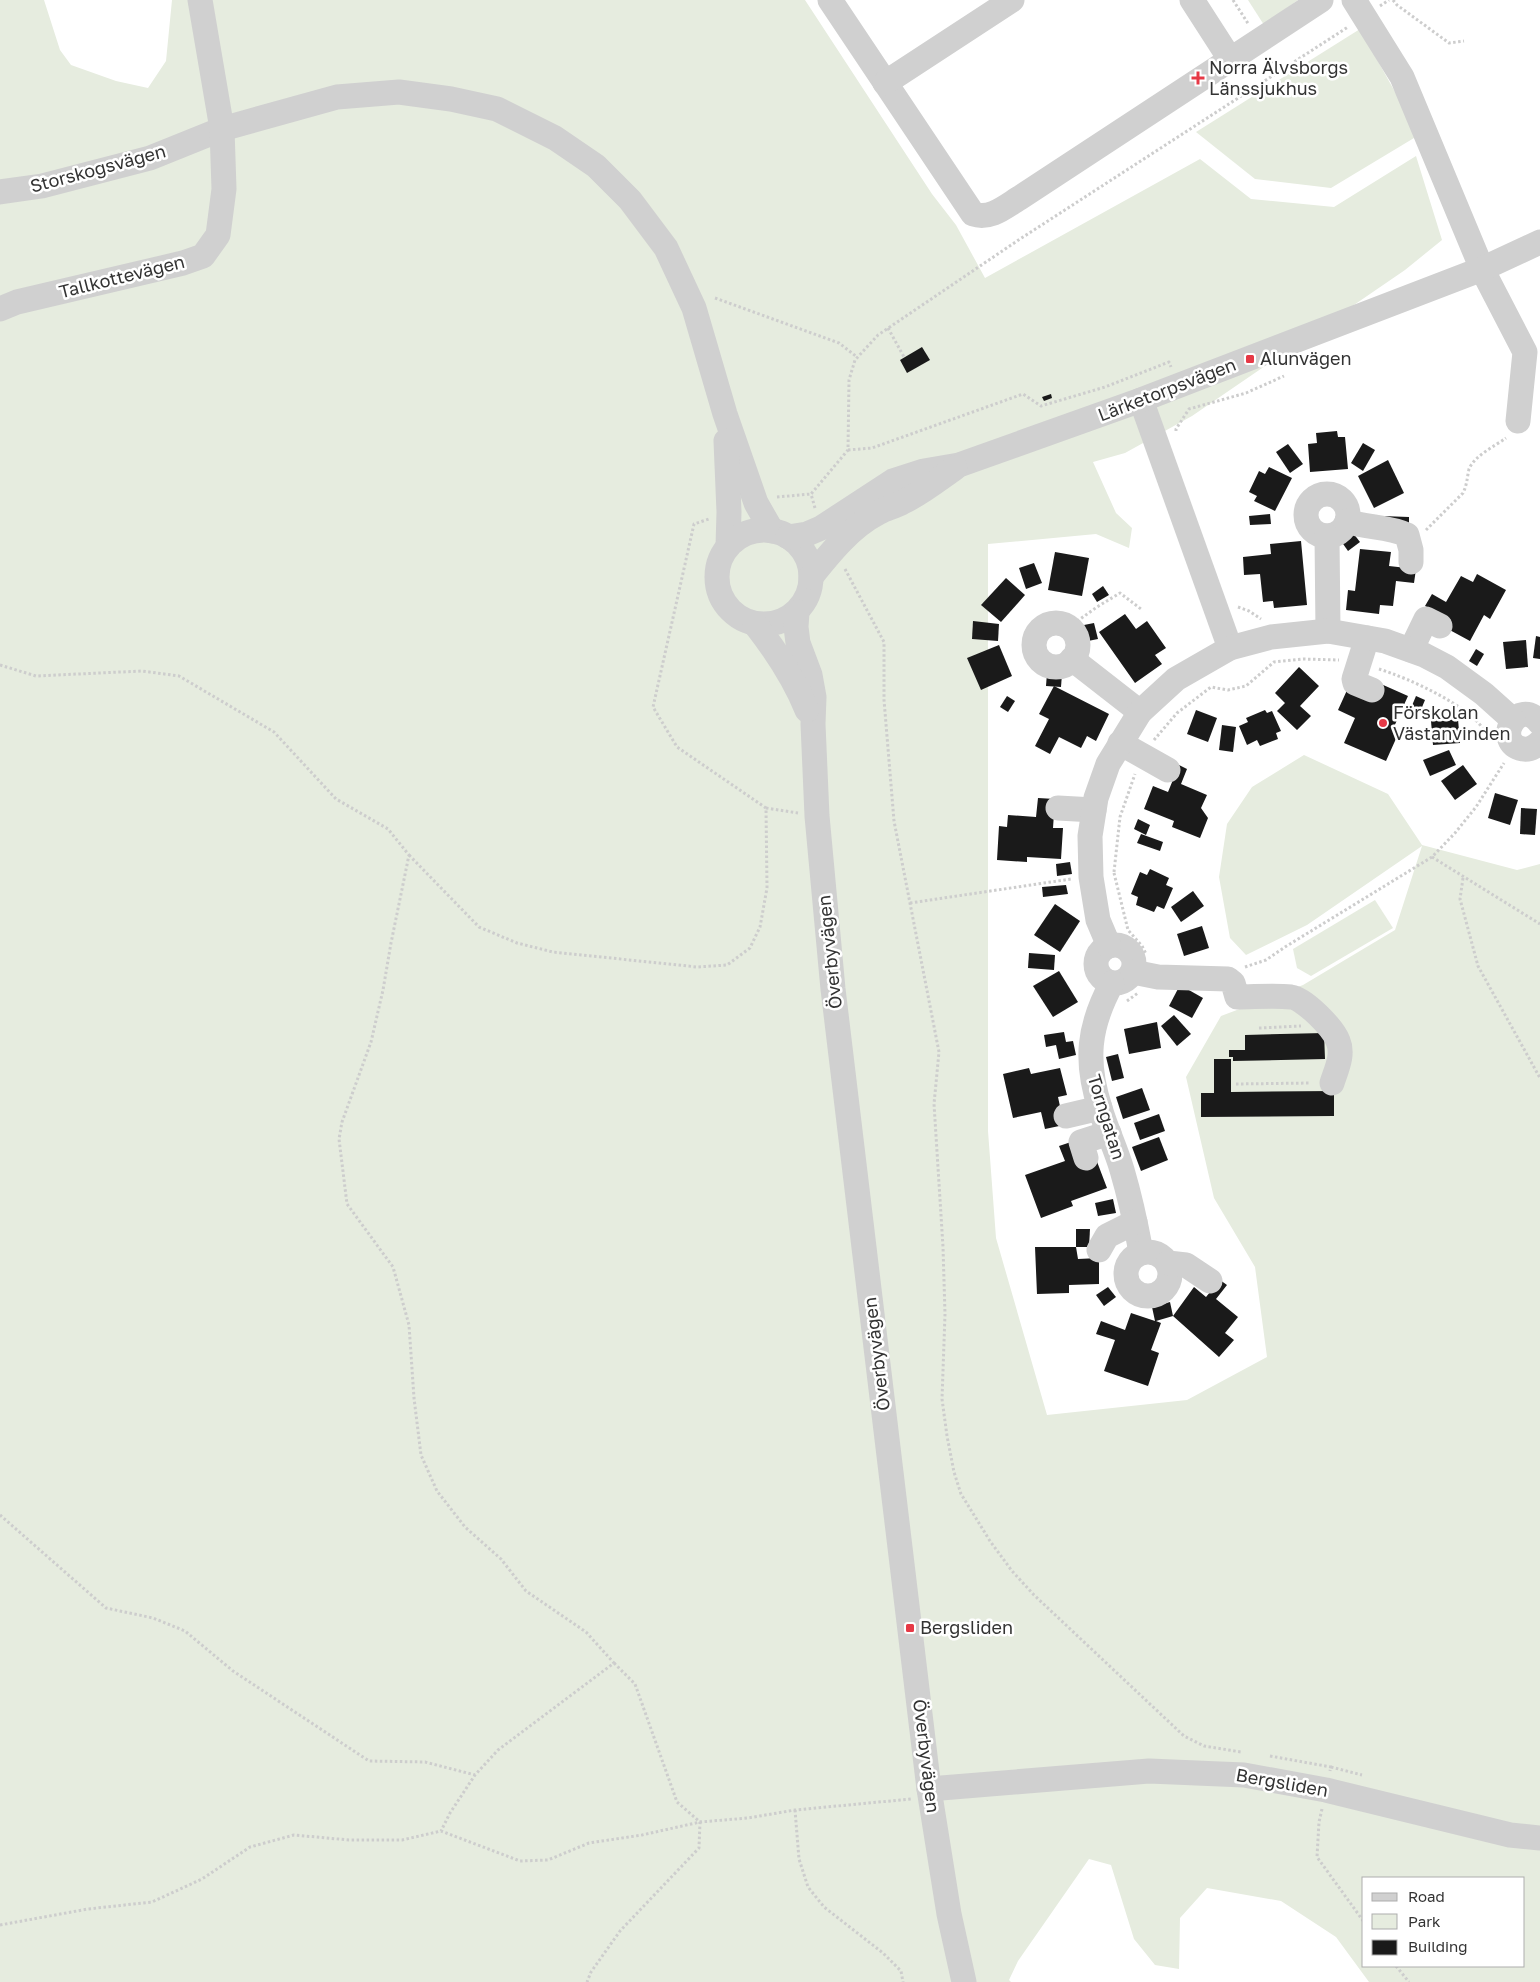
<svg xmlns="http://www.w3.org/2000/svg" width="1540" height="1982" viewBox="0 0 1540 1982" font-family="'Golos Text',sans-serif">
<style>
.green{fill:#e6ecdf;fill-rule:evenodd}
.building{fill:#1a1a1a}
.lines{fill:none;stroke-linecap:round;stroke-linejoin:round}
.path{stroke:#cdcdcd;stroke-width:3;stroke-dasharray:2.5 2.5;stroke-linecap:butt}
.minor{stroke:#d0d0d0;stroke-width:25}
.poi-dot{fill:#e63946;stroke:#fff;stroke-width:2}
.labels{text-anchor:middle;stroke-width:5;stroke-linejoin:round;paint-order:stroke}
.poi-label{font-size:18px;fill:#333;stroke:#fff;text-anchor:start}
.street-label{font-size:18px;fill:#333;stroke:#fff}
</style>
<rect width="100%" height="100%" fill="#fff"/>
<g class="green">
<path d="M0 0H44L60 50 71 65 116 81 148 88 166 61 172 0H805L932 194 956 225 985 278 1200 159 1251 199 1334 207 1416 156 1442 240 1405 270 1192 416 1125 453 1093 462 1116 513 1132 528 1129 548 1096 534 988 544V1131L996 1238 1047 1415 1187 1400 1267 1357 1255 1267 1214 1198 1186 1077 1221 1016 1303 985 1395 930 1422 846 1307 925 1246 955 1230 938 1219 877 1227 824 1252 787 1304 755 1388 794 1422 845 1517 870 1540 864V1982H1369L1336 1937 1281 1901 1207 1888 1180 1918 1179 1969 1155 1965 1134 1939 1111 1865 1089 1859 1018 1961 1009 1980 1011 1982H0ZM1364 1878H1524V1966H1364Z"/>
<path d="M1248 0H1298L1264 25Z"/>
<path d="M1360 29 1419 135 1331 188 1255 179 1196 132Z"/>
<path d="M1375 900 1393 928 1311 976 1297 968 1293 949Z"/>
</g>
<g class="building">
<path d="M922 347 930 360 907 373 900 360Z"/>
<path d="M1051 394 1052 398 1044 401 1042 397Z"/>
<path d="M1337 431 1338 437H1345L1348 469 1310 472 1308 444 1317 443 1316 433Z"/>
<path d="M1363 443 1375 450 1363 471 1351 463Z"/>
<path d="M1288 444 1303 464 1290 473 1276 452Z"/>
<path d="M1388 460 1404 493 1374 508 1358 476Z"/>
<path d="M1269 467 1292 478 1275 511 1254 501 1257 496 1249 492 1259 471 1265 474Z"/>
<path d="M1270 514 1271 524 1250 525 1249 516Z"/>
<path d="M1382 516 1409 517V526Z"/>
<path d="M1353 533 1360 542 1348 551 1341 541Z"/>
<path d="M1301 541 1307 605 1274 608 1273 601 1263 602 1260 574 1244 575 1243 557 1271 554 1270 544Z"/>
<path d="M1360 549 1391 552 1389 566 1416 569 1414 583 1396 581 1393 606 1380 605 1379 614 1346 610 1348 590 1355 591Z"/>
<path d="M1055 552 1089 558 1082 596 1048 590Z"/>
<path d="M1034 563 1042 583 1026 589 1019 568Z"/>
<path d="M1477 574 1506 590 1490 619 1484 615 1470 641 1446 628 1451 620 1425 606 1432 594 1446 602 1461 576 1473 582Z"/>
<path d="M1006 578 1025 595 1001 622 981 605Z"/>
<path d="M1103 586 1109 595 1097 602 1092 594Z"/>
<path d="M1125 614 1136 629 1147 621 1166 648 1155 655 1162 664 1135 683 1099 632Z"/>
<path d="M973 621 999 624 998 641 972 639Z"/>
<path d="M1094 623 1098 639 1088 641 1084 625Z"/>
<path d="M1536 636 1540 637V659L1533 658Z"/>
<path d="M1526 640 1528 667 1506 669 1503 642Z"/>
<path d="M999 645 1012 676 981 690 967 658Z"/>
<path d="M1476 649 1484 654 1477 666 1469 661Z"/>
<path d="M1299 667 1319 686 1300 706 1311 716 1297 730 1277 711 1285 703 1275 693Z"/>
<path d="M1047 673 1062 674 1061 687 1046 686Z"/>
<path d="M1381 684 1408 696 1393 729 1399 732 1386 761 1344 743 1355 718 1338 710 1348 688Z"/>
<path d="M1054 686 1109 714 1096 741 1087 736 1081 748 1059 737 1050 754 1035 746 1049 719 1039 714Z"/>
<path d="M1007 696 1015 701 1008 712 1000 707Z"/>
<path d="M1416 696 1425 700 1420 712 1411 708Z"/>
<path d="M1196 710 1217 718 1208 742 1187 734Z"/>
<path d="M1265 710 1267 713 1272 711 1281 731 1276 733 1278 739 1260 746 1257 740 1247 745 1239 726 1248 722 1246 718Z"/>
<path d="M1458 719 1460 743 1433 745 1431 721Z"/>
<path d="M1222 725 1236 727 1233 752 1219 750Z"/>
<path d="M1449 750 1456 765 1430 776 1423 760Z"/>
<path d="M1179 765 1187 769 1181 784 1207 795 1201 808 1208 818 1200 838 1172 827 1174 821 1144 809 1153 786 1168 792Z"/>
<path d="M1463 765 1477 784 1455 800 1441 781Z"/>
<path d="M1495 793 1518 800 1510 825 1488 818Z"/>
<path d="M1038 798 1055 799 1053 828H1063L1061 859 1027 857V862L997 860 999 826 1007 827 1008 815 1036 817Z"/>
<path d="M1521 808 1537 809 1535 835 1520 834Z"/>
<path d="M1138 819 1150 825 1146 835 1134 829Z"/>
<path d="M1141 834 1163 842 1160 851 1137 843Z"/>
<path d="M1070 862 1072 874 1057 876 1056 864Z"/>
<path d="M1150 869 1169 878 1166 885 1173 888 1164 909 1157 906 1154 912 1136 905 1138 897 1131 894 1140 872 1147 875Z"/>
<path d="M1066 885 1068 894 1043 897 1042 887Z"/>
<path d="M1193 891 1204 906 1181 922 1171 907Z"/>
<path d="M1055 904 1080 921 1060 952 1034 935Z"/>
<path d="M1202 926 1209 948 1184 956 1177 934Z"/>
<path d="M1029 953 1055 955 1054 970 1028 968Z"/>
<path d="M1059 971 1078 1002 1053 1017 1033 986Z"/>
<path d="M1180 985 1203 998 1192 1018 1169 1006Z"/>
<path d="M1174 1015 1191 1034 1177 1046 1161 1026Z"/>
<path d="M1157 1022 1161 1048 1129 1054 1124 1029Z"/>
<path d="M1064 1032 1066 1042 1073 1041 1076 1055 1059 1059 1056 1045 1046 1047 1044 1035Z"/>
<path d="M1324 1033 1325 1059 1233 1061V1057H1229V1050H1245V1035Z"/>
<path d="M1118 1054 1124 1078 1112 1081 1106 1057Z"/>
<path d="M1214 1059H1231V1092L1334 1091V1116L1201 1117V1093H1214Z"/>
<path d="M1029 1068 1031 1074 1060 1068 1067 1095 1058 1097 1064 1125 1045 1129 1041 1112 1013 1118 1003 1074Z"/>
<path d="M1142 1088 1150 1110 1123 1119 1116 1097Z"/>
<path d="M1159 1114 1165 1131 1140 1140 1134 1123Z"/>
<path d="M1159 1137 1168 1160 1141 1171 1132 1147Z"/>
<path d="M1071 1142 1096 1159 1107 1188 1071 1201 1073 1206 1041 1218 1025 1175 1065 1161 1059 1146Z"/>
<path d="M1113 1199 1116 1213 1098 1216 1095 1203Z"/>
<path d="M1076 1229H1090L1089 1247H1076Z"/>
<path d="M1035 1247H1076L1078 1259 1099 1258V1284L1069 1285V1293L1037 1294Z"/>
<path d="M1220 1280 1227 1285 1216 1299 1238 1317 1225 1333 1234 1340 1219 1357 1173 1316 1194 1287 1206 1297Z"/>
<path d="M1108 1287 1116 1297 1104 1306 1096 1295Z"/>
<path d="M1170 1302 1173 1316 1156 1321 1161 1323 1151 1350 1159 1353 1148 1386 1104 1371 1115 1340 1096 1334 1101 1321 1125 1330 1131 1313 1155 1321 1152 1307Z"/>
</g>
<g class="lines">
<g class="path">
<path d="M1233 0 1249 25"/>
<path d="M1393 0 1397 5 1449 43 1464 41"/>
<path d="M1380 6 1389 0"/>
<path d="M1270 57 1280 72"/>
<path d="M715 298 839 343 857 357"/>
<path d="M888 328 904 357"/>
<path d="M1176 431V429L1189 409 1246 393 1284 376"/>
<path d="M848 450 872 448 1023 394 1041 406 1105 387 1169 362 1171 367"/>
<path d="M777 497 811 494"/>
<path d="M815 508 811 494 848 450 849 380 855 360 878 335 1020 239 1348 27"/>
<path d="M1426 530 1463 493C1467 485 1467 478 1469 469 1474 456 1495 446 1506 438"/>
<path d="M845 569 884 642V700L894 821 939 1052 934 1104 943 1247 945 1314 942 1399 947 1436 954 1472 961 1494 990 1541 1012 1571 1034 1595 1184 1736 1204 1746 1241 1752"/>
<path d="M1238 607 1249 611 1261 619"/>
<path d="M1069 627 1097 607 1120 593 1141 609"/>
<path d="M0 665 36 676 142 671 179 676 274 732 336 799 388 829 409 855 391 943 383 990 371 1042 342 1122 339 1139 347 1204 393 1267 409 1325 414 1398 421 1455 437 1491 465 1527 501 1559 526 1591 586 1632 614 1663 498 1750 475 1775 450 1813 441 1831"/>
<path d="M1379 669C1408 678 1474 707 1487 735"/>
<path d="M1154 740 1177 713 1211 687 1228 690 1246 686 1274 662 1303 659 1339 660"/>
<path d="M766 808 798 813"/>
<path d="M409 855 479 927 517 943 553 952 697 967 727 965 750 948 760 927 767 888 766 808 677 747 653 707 694 524 709 519"/>
<path d="M1432 857 1540 924"/>
<path d="M1114 872 1120 817 1135 774"/>
<path d="M1114 873 1128 930 1142 946 1146 954"/>
<path d="M1463 878 1460 899 1478 966 1540 1078"/>
<path d="M910 903 1071 879"/>
<path d="M1245 967 1266 960 1285 947 1432 857 1455 833 1476 807 1504 763"/>
<path d="M1127 1001 1138 993"/>
<path d="M1259 1028 1301 1026"/>
<path d="M1236 1084 1311 1083"/>
<path d="M0 1515 106 1608 153 1618 185 1631 233 1671 369 1761 425 1762 475 1775"/>
<path d="M614 1663 635 1684 677 1802 700 1822 748 1818 795 1810 911 1799"/>
<path d="M1270 1756 1331 1767 1330 1771"/>
<path d="M1331 1767 1362 1775"/>
<path d="M1322 1809 1319 1822 1317 1857 1364 1922"/>
<path d="M795 1810 799 1859 808 1887 824 1907 883 1953 901 1971 903 1982"/>
<path d="M0 1925 88 1909 152 1902 202 1879 250 1847 294 1835 349 1840H402L441 1831 520 1861 548 1860 589 1843 642 1835 700 1822 699 1848 620 1931 591 1972 587 1982"/>
<path d="M1396 1966 1409 1982"/>
</g>
<g class="minor">
<path d="M830 0 973 214C991 220 1006 206 1021 197L1321 0"/>
<path d="M1192 0 1230 59"/>
<path d="M1354 0 1402 77 1482 269 1525 352 1518 421"/>
<path d="M885 83 1012 0"/>
<path d="M0 192 42 186 150 158 222 129 337 97 399 92 451 99 497 109 555 138 596 166 630 200 666 248 694 308 725 414 756 503 772 531"/>
<path d="M0 309 17 302 183 263 203 256 218 235 224 189 222 129 200 0"/>
<path d="M1141 400 1230 648"/>
<path d="M726 441 729 512 728 546"/>
<circle cx="1327" cy="515" r="21"/>
<path d="M1347 521C1366 528 1389 526 1407 535L1411 550V562"/>
<circle cx="764" cy="577" r="47"/>
<path d="M1327 536 1328 631"/>
<path d="M788 537 807 534 821 528 893 481 924 471 959 465 1141 400 1482 269 1540 242"/>
<path d="M811 577C830 553 851 527 878 513 886 508 895 507 903 502 922 493 938 480 955 468"/>
<path d="M797 612 796 627 798 643 810 675 814 697 813 724 817 816 833 989 929 1789 949 1914 964 1982"/>
<circle cx="1056" cy="645" r="22"/>
<path d="M755 624C776 651 794 678 807 710"/>
<path d="M1367 638 1354 679 1355 683 1372 690"/>
<path d="M1411 650 1426 619 1440 626"/>
<path d="M1072 659 1140 712"/>
<path d="M1540 723C1518 695 1492 743 1523 749 1530 750 1535 747 1540 742"/>
<path d="M1120 743 1168 770"/>
<path d="M1058 808 1094 810"/>
<circle cx="1115" cy="964" r="19"/>
<path d="M1109 946 1098 920 1091 877 1090 836 1096 798 1108 764 1140 712 1176 679 1230 648 1271 637 1328 631 1385 641 1424 655 1447 667 1484 694 1513 720"/>
<path d="M1133 972 1158 977 1228 979 1233 983 1237 997C1254 997 1274 995 1291 997 1305 999 1333 1028 1338 1041 1344 1055 1336 1070 1332 1083"/>
<path d="M1112 983C1088 1027 1085 1061 1100 1108 1106 1129 1116 1149 1122 1170 1130 1197 1136 1225 1141 1252"/>
<path d="M1066 1116 1100 1108"/>
<path d="M1086 1158 1081 1142 1109 1133"/>
<path d="M1099 1250 1107 1236 1135 1222"/>
<circle cx="1148" cy="1274" r="22"/>
<path d="M1168 1263 1186 1265 1210 1281"/>
<path d="M929 1789 1149 1771 1244 1775 1326 1790 1510 1835 1540 1838"/>
</g>
</g>
<g class="poi-dot">
<path d="M1195.5 70.5h5v5h5v5h-5v5h-5v-5h-5v-5h5z"/>
<rect x="1245" y="354" width="10" height="10" rx="2.5"/>
<circle cx="1383" cy="723" r="5"/>
<rect x="905" y="1623" width="10" height="10" rx="2.5"/>
</g>
<g class="labels">
<g class="poi-label">
<text x="1209" y="74">Norra Älvsborgs<tspan x="1209" dy="21">Länssjukhus</tspan></text>
<text x="1260" y="365">Alunvägen</text>
<text x="1393" y="719">Förskolan<tspan x="1393" dy="21">Västanvinden</tspan></text>
<text x="920" y="1634">Bergsliden</text>
</g>
<g class="street-label">
<text transform="translate(98 169) rotate(-15)" y="6">Storskogsvägen</text>
<text transform="translate(122 277) rotate(-14)" y="6">Tallkottevägen</text>
<text transform="translate(1167 390) rotate(-21)" y="6">Lärketorpsvägen</text>
<text transform="translate(830 952) rotate(-96)" y="6">Överbyvägen</text>
<text transform="translate(1106 1117) rotate(73)" y="6">Torngatan</text>
<text transform="translate(877 1354) rotate(-97)" y="6">Överbyvägen</text>
<text transform="translate(926 1756) rotate(83)" y="6">Överbyvägen</text>
<text transform="translate(1282 1783) rotate(10)" y="6">Bergsliden</text>
</g>
</g>
<rect x="1362" y="1877" width="162" height="90" fill="#ffffff" stroke="#adadad"/>
<rect x="1372" y="1893" width="25" height="8" fill="#d0d0d0" stroke="#adadad"/>
<text x="1408" y="1902" font-size="15" fill="#333333">Road</text>
<rect x="1372" y="1914" width="25" height="15" fill="#e6ecdf" stroke="#adadad"/>
<text x="1408" y="1927" font-size="15" fill="#333333">Park</text>
<rect x="1372" y="1940" width="25" height="15" fill="#1a1a1a" stroke="#adadad"/>
<text x="1408" y="1952" font-size="15" fill="#333333">Building</text>
</svg>
